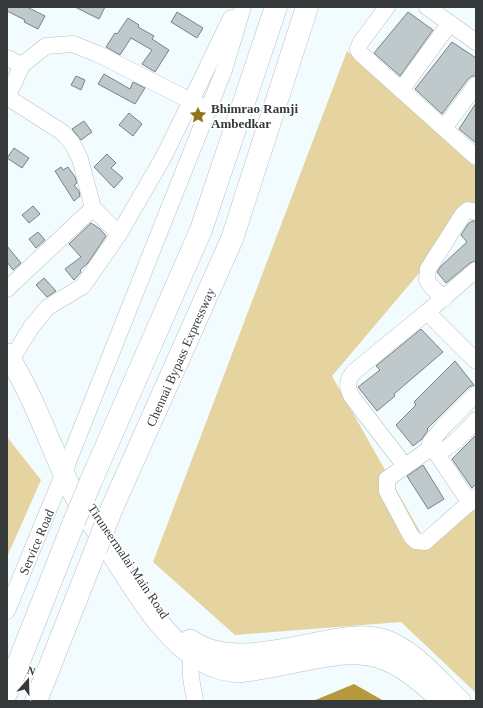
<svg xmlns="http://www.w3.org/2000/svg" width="483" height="708" viewBox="0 0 483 708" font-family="'Times New Roman',serif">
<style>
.green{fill:#e5d4a0}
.water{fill:#b6993d}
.building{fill:#bfc8cb;stroke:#798284}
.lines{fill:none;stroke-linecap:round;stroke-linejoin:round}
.minor-casing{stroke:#b7c0c3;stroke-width:17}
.major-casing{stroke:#b7c0c3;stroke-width:22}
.highway-casing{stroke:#b7c0c3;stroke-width:23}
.minor{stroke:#fff;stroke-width:16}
.major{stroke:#fff;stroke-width:21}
.highway{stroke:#fff;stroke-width:22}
.highway-bridge-casing{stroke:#b7c0c3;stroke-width:23;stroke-linecap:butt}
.highway-bridge{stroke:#fff;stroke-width:22}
.labels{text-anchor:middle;stroke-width:3.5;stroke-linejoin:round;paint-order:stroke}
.poi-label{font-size:13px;font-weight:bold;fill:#35393a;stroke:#fff;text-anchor:start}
.street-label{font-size:13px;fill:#35393a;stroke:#fff}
</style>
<rect width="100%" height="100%" fill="#f2fbfe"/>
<g class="green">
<path d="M347 51 476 164V206L332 376 423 537 476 495V693L401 622 235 635 153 562Z"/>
<path d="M7 437 41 480 7 557Z"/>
</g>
<path class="water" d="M354 684 384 701H313Z"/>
<g class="building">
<path d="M7 7H27L45 16 38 29 24 22 25 20 7 11Z"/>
<path d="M75 7H105L99 19Z"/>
<path d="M177 12 203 28 197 38 171 22Z"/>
<path d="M408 12 433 30 400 76 374 53Z"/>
<path d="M128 18 139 25 138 27 154 36 152 39 169 50 155 72 142 64 152 50 131 38 120 55 106 47 115 33 117 34Z"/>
<path d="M452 42 476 58V76H472L468 79 442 114 415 89Z"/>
<path d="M104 74 130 89 133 82 145 88 135 104 98 84Z"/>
<path d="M76 76 85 80 81 90 71 85Z"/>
<path d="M476 103V143L459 129Z"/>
<path d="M129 113 142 124 133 136 119 125Z"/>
<path d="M84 121 92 132 81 140 72 129Z"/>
<path d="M14 148 29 158 22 168 7 158Z"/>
<path d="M107 154 116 163 111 168 123 178 114 188 94 167Z"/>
<path d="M61 167 63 170 68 167 75 177 77 183 74 185 79 191 80 196 74 201 55 171Z"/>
<path d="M33 206 40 214 29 223 22 215Z"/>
<path d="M472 221H476V261L470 263 446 283 437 272 441 266 467 242 461 235 468 224Z"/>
<path d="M91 223 100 229 106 236 88 263 80 270 81 272 74 280 65 269 81 257 69 244Z"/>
<path d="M38 232 45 240 36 248 29 239Z"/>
<path d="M7 246 21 263 13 270 7 262Z"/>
<path d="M44 278 56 291 47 297 36 285Z"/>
<path d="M421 329 443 352 394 394 395 396 377 411 358 387 380 370 376 366Z"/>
<path d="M455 361 474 385 469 387 427 429 428 430 422 439 413 446 396 425 416 405 414 402Z"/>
<path d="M476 435V484L472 488 452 459Z"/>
<path d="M423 465 444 499 428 509 407 476Z"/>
</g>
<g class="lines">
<g class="minor-casing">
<g id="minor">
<path d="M387 7 361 42 358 49 360 53 476 157"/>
<path d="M427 7 476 42"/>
<path d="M7 58 22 65"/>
<path d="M401 90 450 23"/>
<path d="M7 97 62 132 72 143 80 159 93 208 119 234"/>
<path d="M7 98 22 65 46 46 73 44 98 54 201 106"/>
<path d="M444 128 476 85"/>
<path d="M476 270 427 312 476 361"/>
<path d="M7 289 93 208"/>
<path d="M444 299 430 285 427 280 428 269 463 214 468 210 476 212"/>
<path d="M11 360 32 326 48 307 83 286 119 234 163 158 191 101 231 18"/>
<path d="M476 394 444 426 430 443 431 448C434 450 438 452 442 450 452 447 469 428 476 420"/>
<path d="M431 448 387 479V491L411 536 416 541 425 542 476 497"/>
<path d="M435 451 470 503"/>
<path d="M405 466 352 397C346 387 347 379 355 371L427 312"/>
<path d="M7 611 64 472 224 70 243 7"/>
<path d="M195 701C192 681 186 665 196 646"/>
</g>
</g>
<g class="major-casing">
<g id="major">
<path d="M7 354C33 395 49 442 69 485 81 509 97 530 111 552 135 590 170 652 215 667 222 670 230 671 238 672 260 670 280 665 301 661 326 656 352 650 377 657 402 664 423 683 442 701"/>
<path d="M190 640C227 667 285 648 327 641 347 637 368 634 387 641 417 653 437 680 460 701"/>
</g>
</g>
<g class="highway-casing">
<g id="highway">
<path d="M91 481 201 230 276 7"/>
<path d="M112 508 232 239 307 7"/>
<path d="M7 692 74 522"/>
<path d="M36 701 96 549"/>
</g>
</g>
<use href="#minor" class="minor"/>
<use href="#major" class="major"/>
<use href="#highway" class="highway"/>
<g class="highway-bridge-casing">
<g id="highway-bridge">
<path d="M74 522 91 481"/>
<path d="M96 549 112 508"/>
</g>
</g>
<use href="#highway-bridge" class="highway-bridge"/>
</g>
<defs>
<g id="sight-bare" transform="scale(1.38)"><path d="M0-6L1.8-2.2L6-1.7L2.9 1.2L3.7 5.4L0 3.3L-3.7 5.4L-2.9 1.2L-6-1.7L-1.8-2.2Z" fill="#8f7519" stroke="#fff" stroke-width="2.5" paint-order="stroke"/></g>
</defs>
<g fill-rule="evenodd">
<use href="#sight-bare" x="198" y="115"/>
</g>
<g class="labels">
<g class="poi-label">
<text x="211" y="113">Bhimrao Ramji<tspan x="211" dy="15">Ambedkar</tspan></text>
</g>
<g class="street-label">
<text transform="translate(180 357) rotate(-66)" y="5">Chennai Bypass Expressway</text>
<text transform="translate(36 542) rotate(-67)" y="5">Service Road</text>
<text transform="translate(129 561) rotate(56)" y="5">Tiruneermalai Main Road</text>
</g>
</g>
<rect width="483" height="708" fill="none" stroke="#35393a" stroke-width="16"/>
<g transform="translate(28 680) rotate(20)" stroke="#ffffff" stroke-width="3" paint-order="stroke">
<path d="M0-3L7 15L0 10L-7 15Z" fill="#35393a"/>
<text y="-6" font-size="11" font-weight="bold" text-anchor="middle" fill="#35393a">N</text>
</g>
</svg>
